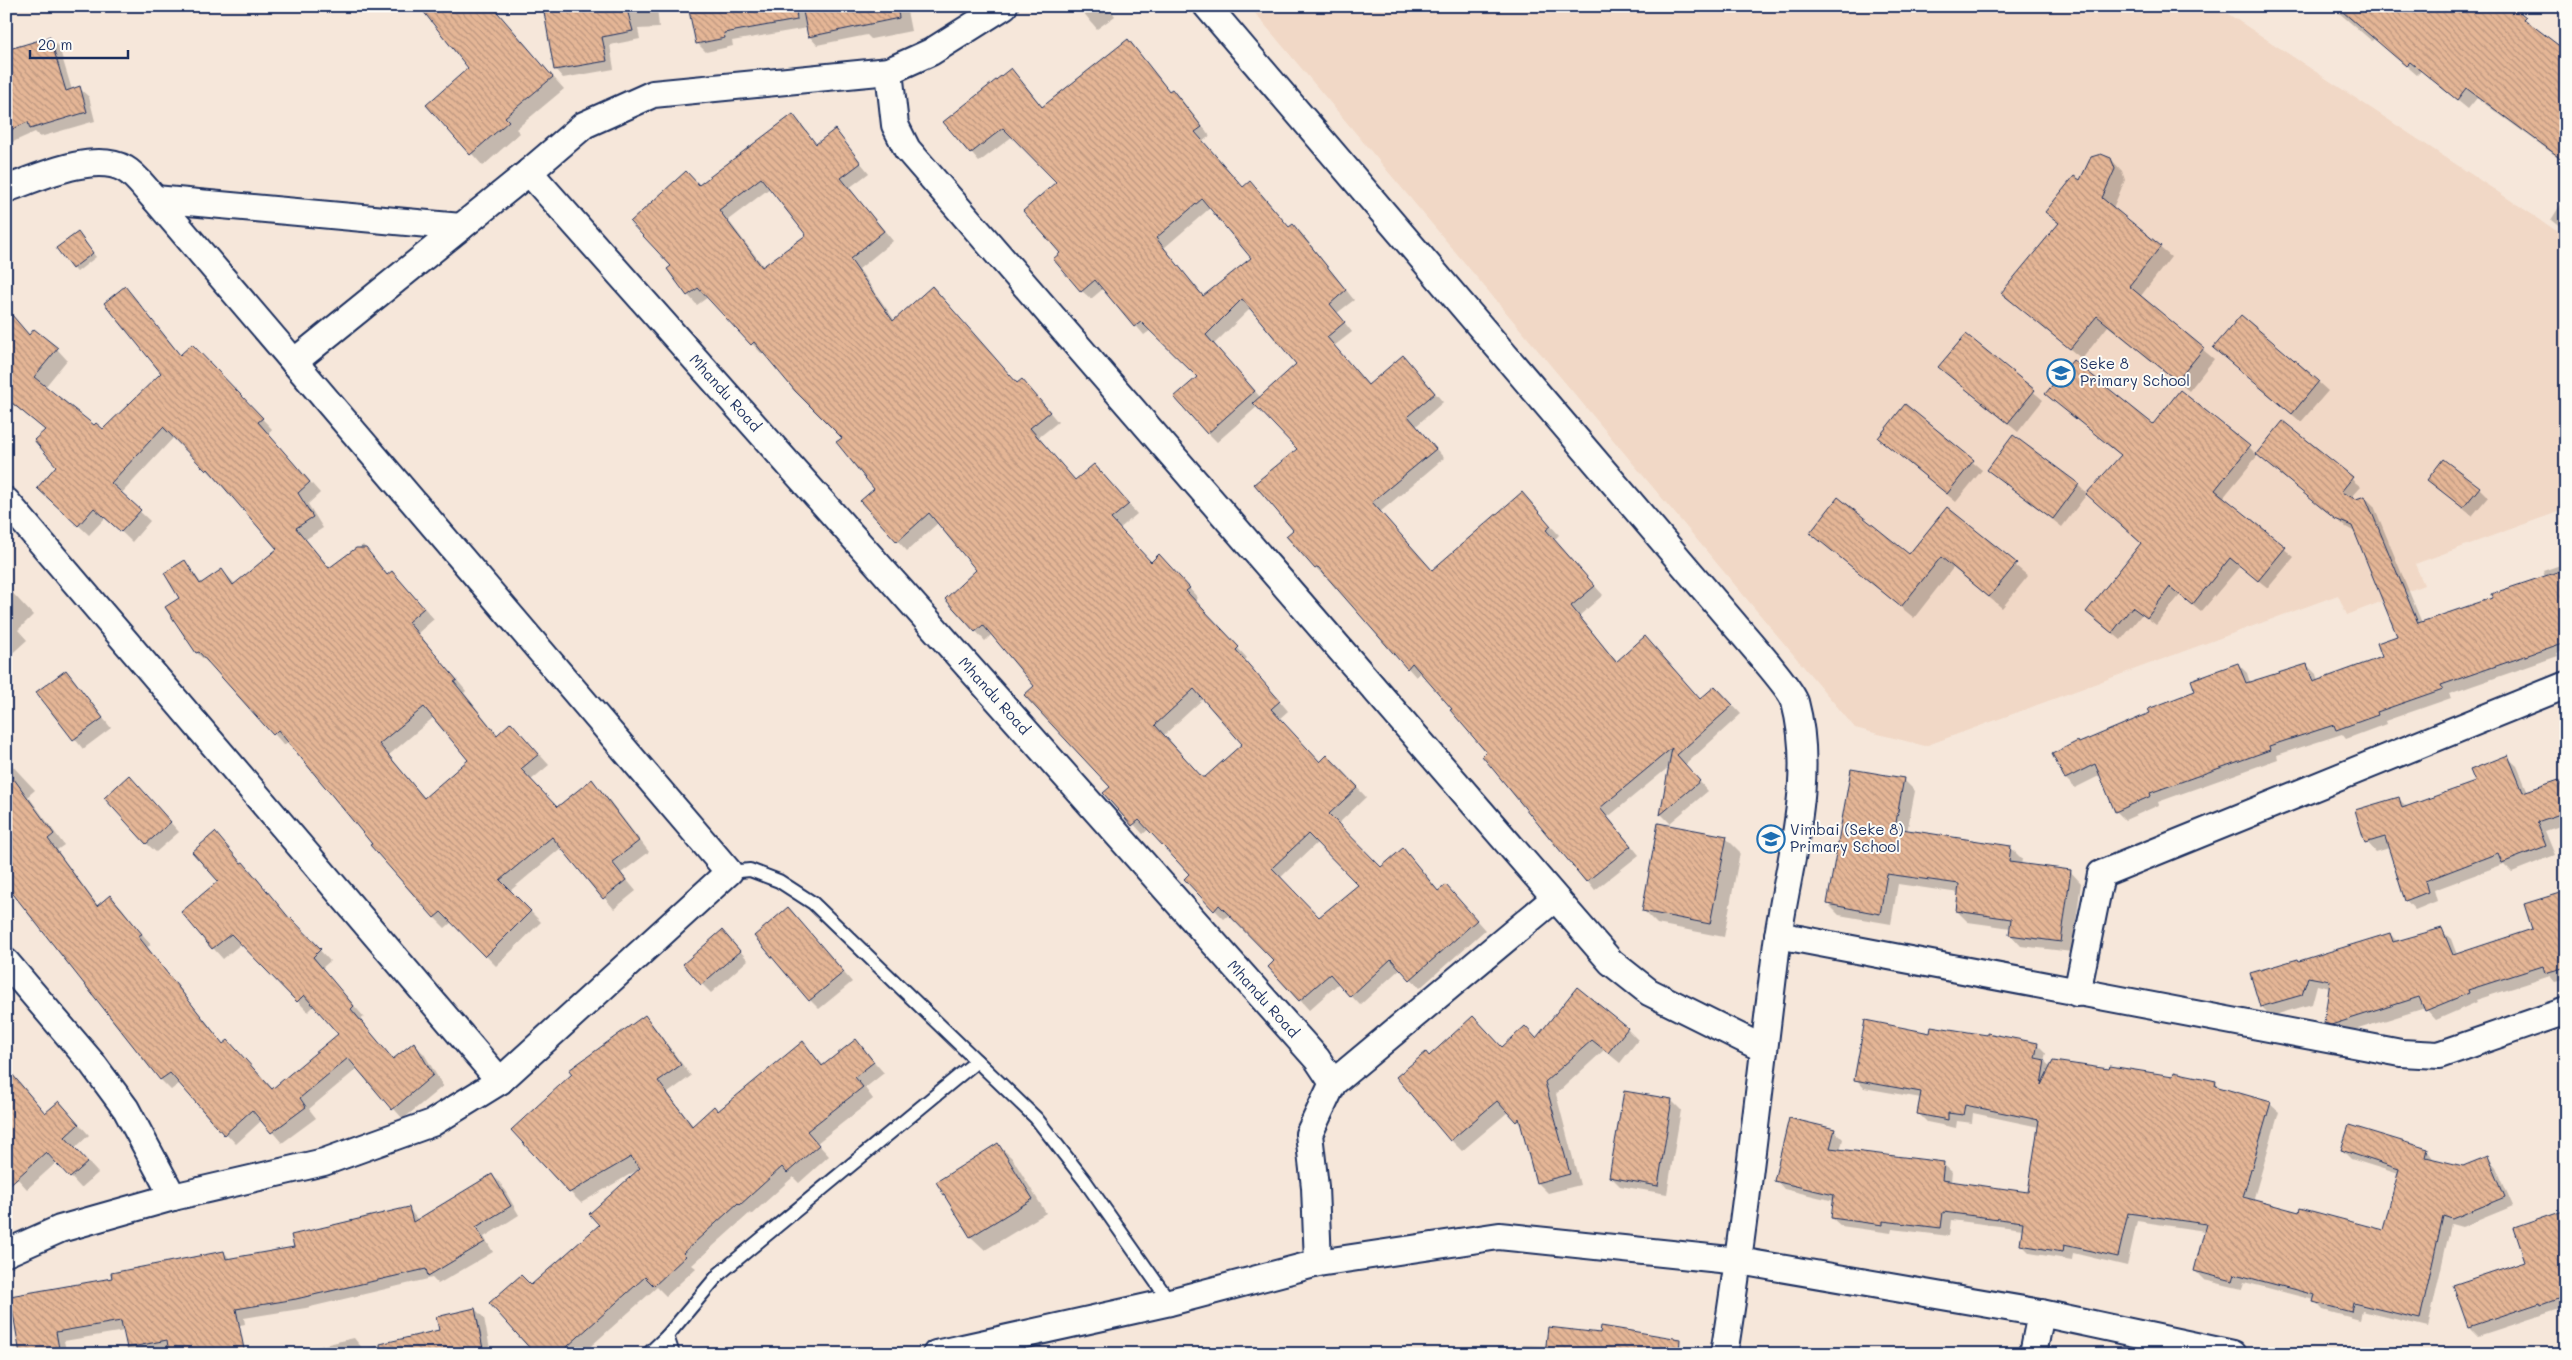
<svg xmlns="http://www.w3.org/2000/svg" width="2572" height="1360" viewBox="0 0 2572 1360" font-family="Mali,sans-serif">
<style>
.built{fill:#f1d8c6}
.shadow{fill:#0003;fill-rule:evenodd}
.building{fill:url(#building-back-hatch);stroke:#1b2f5e;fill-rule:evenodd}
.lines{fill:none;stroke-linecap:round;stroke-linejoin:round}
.lane-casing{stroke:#1b2f5e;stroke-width:16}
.street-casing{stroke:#1b2f5e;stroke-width:30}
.lane{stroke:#fdfcf7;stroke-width:12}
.street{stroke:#fdfcf7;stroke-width:26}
.labels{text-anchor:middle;stroke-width:4;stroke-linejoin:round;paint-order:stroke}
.poi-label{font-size:15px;fill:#1b2f5e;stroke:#fdfcf7;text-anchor:start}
.street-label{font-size:15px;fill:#1b2f5e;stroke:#fdfcf7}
</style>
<defs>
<pattern id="building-back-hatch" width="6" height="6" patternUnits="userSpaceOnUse" patternTransform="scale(1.25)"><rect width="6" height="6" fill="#e5b696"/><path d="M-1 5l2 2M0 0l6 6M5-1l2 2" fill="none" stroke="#b9947e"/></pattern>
</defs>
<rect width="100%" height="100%" fill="#f6e7da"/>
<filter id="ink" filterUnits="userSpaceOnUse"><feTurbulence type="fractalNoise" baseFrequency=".02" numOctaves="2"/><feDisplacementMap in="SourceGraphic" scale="10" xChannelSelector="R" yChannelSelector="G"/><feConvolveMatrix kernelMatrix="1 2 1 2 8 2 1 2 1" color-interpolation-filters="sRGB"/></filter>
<g filter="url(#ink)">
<path class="built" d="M1249 6H2216L2566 237V509L2415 564 2424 585 2347 615 2338 595 1925 746 1855 728Z"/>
<g class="shadow">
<path d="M584 6H657L659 28 638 29 640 39 610 45 614 69 563 78 555 69Z"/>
<path d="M697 6H906L911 31 871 39 867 35 817 45 809 36 807 28 732 41 733 46 706 52 697 43Z"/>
<path d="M1078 6H1108L1115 16 1097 29Z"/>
<path d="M2331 6H2510L2566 53V163L2477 98 2468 109 2421 71 2417 75 2374 38 2372 41Z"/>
<path d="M494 10 564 89 516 129 520 133 483 166 428 105 469 69Z"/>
<path d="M50 38 59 47 72 90 79 88 89 97 95 121 40 137 35 132 6 145V51Z"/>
<path d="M1128 40 1170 92 1172 90 1181 99 1210 136 1203 141 1244 188 1290 228 1293 226 1302 234 1354 300 1337 313 1352 332 1334 346 1369 386 1411 365 1443 402 1416 426 1444 458 1380 512 1432 571 1530 503 1559 535 1554 540 1603 595 1579 616 1617 662 1701 701 1724 696 1741 714 1685 765 1708 791 1670 823 1661 814 1670 766 1608 817 1639 855 1595 890 1454 709 1421 672 1416 677 1408 668 1327 575 1325 577 1316 568 1294 530 1299 449 1258 406 1217 442 1208 433 1198 377 1151 330 1144 335 1104 288 1091 299 1082 291 1061 253 1058 182 1013 136 979 162 945 122 1011 70 1043 107ZM1210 208 1253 258 1204 297 1164 248ZM1251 308 1297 364 1261 398 1214 344Z"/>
<path d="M793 116 817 145 835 131 869 173 849 188 893 241 859 269 895 321 1031 390 1058 422 1038 438 1076 482 1094 466 1104 475 1137 514 1119 529 1151 563 1168 565 1198 598 1194 601 1247 658 1245 660 1288 711 1279 719 1320 763 1327 756 1366 797 1337 825 1380 868 1403 850 1439 892 1455 896 1485 930 1420 988 1401 968 1360 1005 1339 983 1309 1010 1300 1000 1276 961 1230 914 1224 919 1215 910 1191 874 1149 829 1143 834 1105 793 1111 787 1036 686 992 634 985 641 946 599 978 570 938 523 907 551 898 541 876 489 844 438 763 352 761 353 708 297 697 305 688 295 700 187ZM770 188 807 235 764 267 728 220ZM1204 698 1243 744 1206 778H1202L1164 735ZM1318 842 1360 885 1319 918 1280 878Z"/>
<path d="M2111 159 2122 171 2125 180 2113 208 2171 257 2140 297 2214 359 2189 391 2108 326 2082 359 2002 293 2059 224 2047 212 2080 182Z"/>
<path d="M2566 196V232L2551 220Z"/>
<path d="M78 233 96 257 77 272 73 268Z"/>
<path d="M124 288 181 356 192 346 272 429 268 434 320 493 308 504 323 528 306 539 330 569 363 545 388 576 402 583 434 619 418 633 466 691 464 693 498 735H522L549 765 531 780 557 808 592 781 602 791 649 852 621 873 636 891 614 909 562 847 510 891 541 922 496 966 452 922 445 928 435 918 372 846 373 844 289 741 284 745 210 662 208 663 197 653 181 598 185 562 202 584 222 570 235 584 279 549 219 480 218 481 174 437 121 494 150 521 132 542 106 517 89 535 49 498 58 466 46 431 6 399V308L30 336 57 349 67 360 45 387 95 427 103 431 163 373ZM434 717 469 760 425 799 389 755Z"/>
<path d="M1966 336 2043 400 2018 432 1940 367Z"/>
<path d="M2215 348 2318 382 2328 391 2301 422Z"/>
<path d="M2056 402 2249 447 2257 455 2283 423 2361 487 2351 498 2356 501 2365 497 2374 506 2422 623 2494 599 2545 577 2543 571 2566 563V650L2557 653 2558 656 2449 694 2451 698 2385 721 2386 724 2346 739 2342 734 2277 755 2278 759 2158 802 2159 805 2125 820 2116 811 2101 775 2075 788 2066 779 2054 754 2152 714 2197 692 2238 664 2247 673 2250 683 2307 665 2316 674 2318 682 2384 658 2398 637 2355 532 2346 527 2258 455 2223 498 2294 557 2268 588 2240 566 2201 612 2180 595 2156 625 2142 614 2121 640 2087 612 2142 543 2122 456Z"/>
<path d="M1905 406 1982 470 1956 502 1879 438Z"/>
<path d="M1989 470 2078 485 2087 494 2062 527Z"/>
<path d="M2429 480 2479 488 2488 497 2472 516Z"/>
<path d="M1947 509 2028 576 2002 608 1953 568 1914 618 1811 533 1909 556Z"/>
<path d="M6 586 33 615 18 630 27 640 6 659Z"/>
<path d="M66 672 111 728 83 749 38 693Z"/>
<path d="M2507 757 2517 766 2528 792 2566 779V824L2545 831 2555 855 2512 872 2504 864 2434 890 2437 901 2415 910 2406 900 2389 848 2376 852 2367 842 2399 799 2408 808 2477 783Z"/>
<path d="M6 759 35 790 28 796 64 845 57 850 98 906 110 897 121 907 151 945 147 947 224 1045 238 1052 273 1090 339 1034 315 1005 308 1012 242 943 223 959 213 948 242 863 291 920 330 961 322 968 364 1017 360 1020 394 1060 414 1044 424 1054 443 1086 403 1119 358 1068 309 1109 316 1118 282 1143 262 1120 236 1144 180 1083 171 1090 161 1080 9 885H6Z"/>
<path d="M1903 779 1915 791 1907 832 2011 848 2022 859 2021 865 2070 871 2081 883 2072 952 2021 946 2010 934 2011 928 1968 922 1957 911 1959 893 1898 884 1891 924 1839 915 1828 904Z"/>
<path d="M138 786 179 832 156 852 146 843Z"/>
<path d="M1726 838 1740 852 1724 937 1657 924 1643 910Z"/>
<path d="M2566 893V979L2555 982 2550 976 2476 1000 2477 1002 2436 1020 2425 1008 2342 1034 2335 1032 2326 1023 2330 988 2317 985 2312 1004 2271 1016 2261 1006 2300 962 2390 934 2398 942 2441 930 2451 939 2457 955 2533 930Z"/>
<path d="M788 908 852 982 819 1009 810 1000Z"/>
<path d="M722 931 748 960 711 993 702 984Z"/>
<path d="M644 1017 655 1028 691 1076 668 1093 693 1126 718 1112 803 1043 824 1066 856 1041 884 1073 865 1088 873 1099 817 1143 829 1156 799 1183 793 1177 751 1215 750 1213 692 1265 696 1268 666 1296 657 1287 582 1354H536L531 1286 601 1225 639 1169 581 1203 570 1192Z"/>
<path d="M1627 1029 1638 1040 1620 1063 1604 1050 1556 1094 1580 1185 1548 1193 1537 1182 1522 1126 1508 1112 1462 1151 1451 1140 1429 1057 1503 1049 1537 1039Z"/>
<path d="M1931 1034 2037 1044 2046 1053 2044 1061 2051 1067 2215 1082 2222 1090 2270 1104 2279 1112 2253 1201 2384 1231 2399 1174 2351 1159 2342 1150H2427L2435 1161 2463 1168 2488 1158 2496 1167 2513 1206 2462 1227 2451 1224 2428 1327 2362 1311 2360 1320 2323 1310 2314 1300 2244 1282 2242 1289 2204 1280 2195 1271 2205 1231 2137 1221 2127 1266 2073 1253 2072 1260 2030 1253 2021 1244 2023 1229 1951 1220 1949 1236 1892 1229 1891 1233 1841 1226 1832 1218 1834 1201 1784 1189 1776 1180 1834 1130 1843 1139 1840 1151 1943 1164 1952 1172 1951 1182 2029 1194 2039 1127 1973 1113 1972 1123 1957 1121 1956 1128 1927 1122 1918 1113 1921 1098 1864 1088 1856 1079Z"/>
<path d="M11 1074 46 1114 69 1113 89 1135 75 1148 98 1173 81 1188 57 1162 27 1189 17 1178Z"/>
<path d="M1672 1101 1681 1110 1667 1194 1620 1186 1611 1177Z"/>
<path d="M998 1145 1012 1158 1046 1213 985 1250 971 1237 937 1182Z"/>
<path d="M2566 1160V1186L2558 1162Z"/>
<path d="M492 1175 501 1184 519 1215 484 1237 493 1252 438 1284 432 1278 306 1308 244 1318 245 1324 184 1336 176 1354H128L124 1331 64 1341 67 1354H22L113 1279 224 1252 231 1260 295 1248 408 1208 418 1220Z"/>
<path d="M2566 1211V1307L2478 1336 2469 1327 2527 1262Z"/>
<path d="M475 1309 484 1318 491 1354H272L304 1346 307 1349 354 1338 363 1349 440 1331Z"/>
<path d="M1523 1345 1548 1346 1645 1354H1522Z"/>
<path d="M1770 1349 1796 1354H1769Z"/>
</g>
<g class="building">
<path d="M419 6H492L553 77 505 117 509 121 470 155 426 105 468 68Z"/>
<path d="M577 6H626L633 31 602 37 607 61 554 70 544 12Z"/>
<path d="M688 6H796L797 20 724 33 725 38 696 44Z"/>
<path d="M802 6H897L899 18 808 37Z"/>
<path d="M2336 6H2512L2526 17 2524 19 2566 51V162L2466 88 2457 100 2410 62 2406 66Z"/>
<path d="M50 37 66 91 80 86 87 112 30 129 28 122 6 132V50Z"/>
<path d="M1128 39 1169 91 1172 89 1202 127 1195 132 1243 187 1250 181 1289 227 1293 224 1346 290 1330 304 1345 322 1327 337 1368 385 1403 355 1435 393 1408 416 1436 449 1372 502 1432 570 1522 492 1551 526 1546 530 1595 586 1571 606 1616 662 1645 636 1700 699 1715 686 1733 705 1677 755 1700 781 1660 815 1672 748 1600 808 1631 846 1586 882 1482 756 1486 752 1450 710 1452 709 1412 663 1407 669 1318 567 1315 569 1286 536 1293 530 1254 484 1297 449 1253 403 1296 364 1242 299 1206 335 1255 391 1207 434 1174 397 1197 377 1141 322 1134 327 1095 280 1081 292 1053 259 1060 253 1023 211 1056 182 1003 128 970 154 943 122 1011 68 1042 107ZM1202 199 1251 258 1203 296 1156 238Z"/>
<path d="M793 114 816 144 835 129 861 163 841 178 884 231 850 259 893 321 932 286 1017 383 1022 379 1050 412 1030 428 1075 480 1094 464 1129 504 1111 519 1151 562 1159 554 1190 588 1186 591 1239 647 1236 650 1280 701 1271 709 1320 762 1327 755 1358 787 1329 814 1381 867 1403 848 1438 891 1446 885 1477 920 1410 980 1391 959 1350 997 1330 974 1299 1001 1268 967 1274 961 1219 905 1214 911 1184 879 1189 874 1139 820 1132 826 1103 793 1110 787 1024 695 1034 686 983 625 975 632 945 599 976 570 929 513 897 542 860 501 874 489 836 442 842 438 795 391 754 342 751 345 698 288 687 296 667 269 671 266 630 222 686 171 699 185ZM761 178 806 235 762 267 719 210ZM1194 689 1242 744 1205 777H1202L1155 725ZM1308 834 1358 885 1319 917 1272 868Z"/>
<path d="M2101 154 2111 158 2115 169 2102 198 2161 246 2129 286 2204 348 2177 381 2097 316 2070 349 2001 293 2059 223 2045 212 2074 176 2080 180 2091 157Z"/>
<path d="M78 232 93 253 72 269 56 248Z"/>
<path d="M125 286 180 355 192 344 263 418 258 422 310 482 298 493 313 517 296 528 329 568 356 548H366L387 575 392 571 424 608 408 622 457 680 454 682 497 735 511 722 539 754 521 769 557 807 592 779 639 841 612 862 626 880 603 899 552 837 500 880 531 911 485 957 441 912 434 918 370 845 372 844 278 730 273 735 199 652 196 653 165 607 179 598 164 573 185 560 200 584 222 569 233 585 277 549 208 469 206 471 163 427 111 483 141 510 121 532 94 508 78 526 37 488 56 466 34 440 45 430 12 403 6 410V308L29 335 34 329 58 348 34 377 94 425 96 423 103 429 161 373 104 303ZM424 707 468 760 424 798 379 744Z"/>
<path d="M2241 315 2319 381 2292 414 2213 348Z"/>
<path d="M1966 334 2035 390 2008 423 1938 367Z"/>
<path d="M2073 360 2153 424 2180 390 2250 446 2215 490 2286 547 2258 581 2230 558 2192 605 2170 587 2147 618 2132 607 2112 633 2086 612 2141 543 2086 494 2121 455 2045 394Z"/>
<path d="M1905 404 1974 460 1947 494 1878 438Z"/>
<path d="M2283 421 2353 477 2341 492 2356 499 2365 496 2418 623 2492 598 2491 594 2566 569V642L2441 685 2443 689 2377 712 2378 715 2336 730 2334 725 2269 746 2270 750 2150 793 2151 796 2115 812 2095 764 2065 779 2052 754 2078 741 2079 743 2150 713 2148 709 2195 691 2191 680 2238 663 2246 683 2307 664 2313 682 2382 657 2377 643 2397 636 2352 526 2335 519 2256 454Z"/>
<path d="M2013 435 2079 484 2053 519 1987 470Z"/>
<path d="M2443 459 2480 487 2463 508 2427 480Z"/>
<path d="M1838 497 1909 554 1947 507 2017 563 1989 597 1941 557 1901 607 1810 533Z"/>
<path d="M66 670 103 718 73 740 36 692Z"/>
<path d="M2508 755 2523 792 2559 780 2566 798V812L2537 822 2546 846 2502 863 2498 853 2425 881 2428 892 2405 901 2385 837 2365 843 2355 810 2399 797 2402 808 2475 782 2470 770Z"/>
<path d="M6 768 54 834 48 839 97 906 110 895 142 934 138 936 223 1044 228 1040 272 1089 338 1034 304 995 297 1002 231 934 212 949 181 912 218 881 192 852 215 832 241 863 243 862 290 919 291 918 321 949 313 957 354 1006 351 1009 393 1059 414 1042 433 1075 392 1110 348 1058 300 1098 306 1107 271 1133 252 1110 224 1135 170 1073 160 1080 6 885Z"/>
<path d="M1851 769 1904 778 1895 828 2011 846 2009 862 2071 870 2061 942 2009 935 2011 919 1956 911 1959 884 1887 874 1880 914 1827 904Z"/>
<path d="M129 775 171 822 146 844 104 798Z"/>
<path d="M1658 823 1727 836 1710 924 1642 911Z"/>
<path d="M2566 891V967L2545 973 2543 966 2468 990 2469 993 2425 1011 2419 997 2331 1025 2324 1023 2330 981 2308 977 2302 995 2260 1007 2250 973 2298 959 2299 961 2390 933 2393 942 2442 928 2453 955 2532 929 2524 904Z"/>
<path d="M788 907 844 972 809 1001 754 936Z"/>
<path d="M722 930 740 951 701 985 683 964Z"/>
<path d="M1577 987 1628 1028 1608 1053 1592 1040 1545 1082 1570 1174 1536 1183 1519 1118 1516 1122 1497 1101 1450 1141 1396 1077 1426 1052 1429 1056 1473 1016 1502 1047 1525 1026 1536 1038Z"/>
<path d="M645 1015 681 1065 658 1081 692 1126 714 1106 718 1111 803 1041 822 1066 856 1039 874 1062 855 1077 863 1087 807 1131 819 1145 787 1173 782 1167 740 1205 738 1203 683 1253 686 1256 654 1286 645 1277 559 1354H535L489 1303 521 1275 531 1285 599 1225 589 1214 640 1168 631 1157 569 1193 511 1130 572 1074 569 1070Z"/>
<path d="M1865 1020 1930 1033 1931 1026 1987 1035V1033L2038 1043 2035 1058 2045 1060 2041 1085 2053 1061 2109 1069 2110 1066 2173 1076 2174 1072 2216 1081 2215 1086 2271 1102 2243 1197 2299 1212 2300 1208 2383 1230 2399 1169 2341 1150 2349 1125 2428 1149 2426 1157 2463 1166 2488 1156 2505 1197 2452 1219 2443 1216 2420 1319 2353 1303 2351 1312 2313 1302 2315 1295 2235 1274 2233 1281 2194 1271 2206 1224 2128 1213 2118 1257 2064 1245 2063 1252 2020 1245 2023 1222 1943 1212 1941 1228 1883 1221V1225L1831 1218 1834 1195 1774 1181 1789 1118 1835 1129 1830 1148 1944 1162 1942 1180 2028 1192 2039 1120 1965 1105 1963 1115 1948 1113V1120L1917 1114 1921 1092 1854 1080Z"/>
<path d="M6 1067 45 1113 59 1101 79 1124 65 1137 88 1162 70 1178 46 1152 6 1188Z"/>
<path d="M1624 1091 1672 1099 1658 1186 1609 1177Z"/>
<path d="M998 1143 1033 1199 970 1237 936 1182Z"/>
<path d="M492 1174 511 1206 476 1227 485 1242 428 1276 426 1269 296 1299 236 1309 245 1354H169L167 1340 127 1348 121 1321 56 1332 60 1354H20L10 1296 112 1278 111 1273 224 1251 226 1259 294 1247 291 1235 409 1207 413 1222Z"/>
<path d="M2566 1210V1296L2541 1305 2540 1303 2468 1327 2453 1285 2525 1261 2514 1228Z"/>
<path d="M475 1308 484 1354H381L380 1344 439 1330 436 1317Z"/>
<path d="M1601 1326 1680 1339 1679 1354H1545L1548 1327 1600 1333Z"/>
</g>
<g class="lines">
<g class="lane-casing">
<g id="lane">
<path d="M729 872 750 870 779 881 813 903 1036 1118 1085 1181 1170 1302"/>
<path d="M648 1354 667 1336"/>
<path d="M673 1354 667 1336 719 1274 977 1061"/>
</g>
</g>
<g class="street-casing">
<g id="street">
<path d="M1207 6 1734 624C1745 637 1792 690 1795 702 1816 780 1788 864 1777 943 1760 1080 1746 1217 1724 1354"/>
<path d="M889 71 895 125 907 149 1611 962 1649 992 1764 1049"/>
<path d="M529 172 1317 1059 1333 1083 1309 1134 1315 1187 1318 1263"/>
<path d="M6 189C37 178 94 151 125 169 136 175 146 190 155 199L729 872 500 1081 432 1123 324 1162 173 1197 60 1229 6 1253"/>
<path d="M155 199 461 227"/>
<path d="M294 362 529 172 584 125 653 94 889 71 931 52 1004 6"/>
<path d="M6 501 500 1081"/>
<path d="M1778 935 2401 1053 2439 1055 2566 1011"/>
<path d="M6 962 92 1063 126 1109 173 1197"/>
<path d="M2077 993 2101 874 2566 685"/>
<path d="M1333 1083 1555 898"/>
<path d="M936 1354 1170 1302 1318 1263 1499 1236 1739 1261 2041 1313 2233 1354"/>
<path d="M2033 1354 2041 1313"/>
</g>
</g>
<use href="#lane" class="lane"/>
<use href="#street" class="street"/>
</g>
</g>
<defs>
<g id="school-ring" transform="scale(1.4375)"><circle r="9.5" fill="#fdfcf7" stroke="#1f6fb2" stroke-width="1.5"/><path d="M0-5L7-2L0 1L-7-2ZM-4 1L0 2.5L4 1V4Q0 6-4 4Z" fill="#1f6fb2"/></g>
</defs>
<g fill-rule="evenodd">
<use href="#school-ring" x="2061" y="373"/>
<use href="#school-ring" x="1771" y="839"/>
</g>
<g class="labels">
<g class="poi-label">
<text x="2080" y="369">Seke 8<tspan x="2080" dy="17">Primary School</tspan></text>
<text x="1790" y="835">Vimbai (Seke 8)<tspan x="1790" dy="17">Primary School</tspan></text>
</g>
<g class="street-label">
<text transform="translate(725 393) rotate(48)" y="5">Mhandu Road</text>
<text transform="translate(994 696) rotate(48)" y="5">Mhandu Road</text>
<text transform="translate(1263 999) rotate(48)" y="5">Mhandu Road</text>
</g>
</g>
<rect width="2572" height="1360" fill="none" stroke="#fdfcf7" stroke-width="25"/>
<rect x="12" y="12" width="2547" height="1335" fill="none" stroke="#1b2f5e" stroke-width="2" filter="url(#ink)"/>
<path d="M30 50v8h98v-8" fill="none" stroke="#1b2f5e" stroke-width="2.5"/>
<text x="38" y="50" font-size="15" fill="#1b2f5e" stroke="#fdfcf7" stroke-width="4" paint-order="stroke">20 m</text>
</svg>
